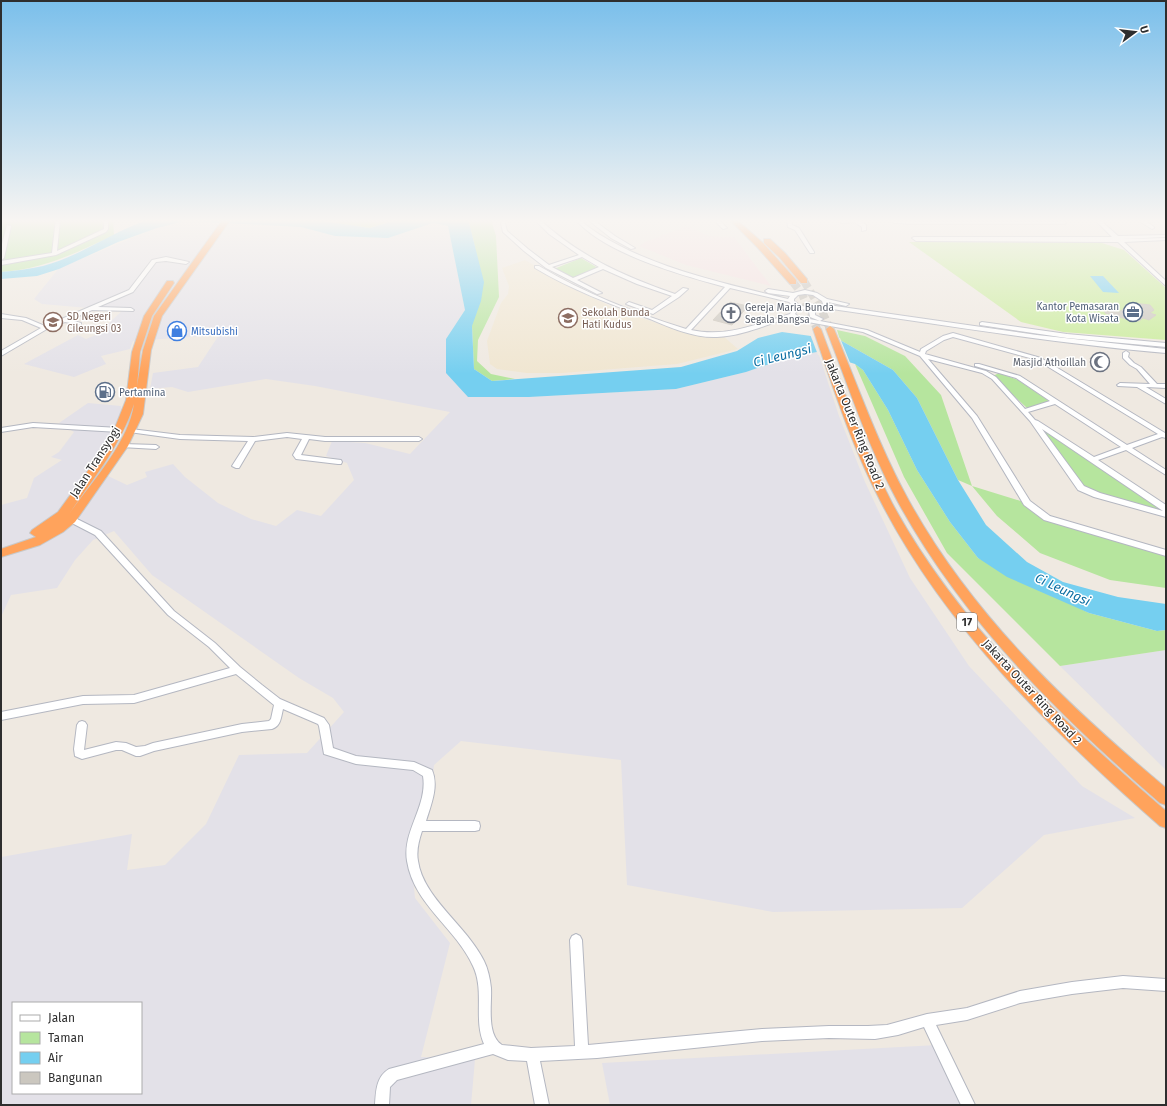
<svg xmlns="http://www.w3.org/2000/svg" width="1167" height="1106" viewBox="0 0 1167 1106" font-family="'Fira Sans',sans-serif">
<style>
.industrial{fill:#e3e1e8;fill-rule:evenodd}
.education{fill:#f0e6d1}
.medical{fill:#f5dfe0}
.green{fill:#b6e59e}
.pitch{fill:#c9ec9a}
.water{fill:#75cff0}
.pier{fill:#efe9e1}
.building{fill:#cbc7bf;stroke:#cbc5ba}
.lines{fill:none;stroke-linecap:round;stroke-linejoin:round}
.highway-tunnel{stroke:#c8c4bd;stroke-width:8;stroke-dasharray:8 4;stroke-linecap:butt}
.minor-casing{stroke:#b4b7c1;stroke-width:2}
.highway-casing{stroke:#c9c9c9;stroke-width:2}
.minor{fill:#fff;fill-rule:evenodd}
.highway{fill:#ffa35c;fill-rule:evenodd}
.labels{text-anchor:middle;stroke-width:3;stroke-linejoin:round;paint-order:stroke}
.far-service-label{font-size:10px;fill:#4e5e75;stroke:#fff;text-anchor:end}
.far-worship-label{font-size:10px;fill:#5b616d;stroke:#fff;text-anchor:start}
.far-education-label{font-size:10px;fill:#785e54;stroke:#fff;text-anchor:start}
.far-shop-label{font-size:10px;fill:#366cbe;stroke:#fff;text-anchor:start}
.shield{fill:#fff;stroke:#6d6d6d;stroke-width:1}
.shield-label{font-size:11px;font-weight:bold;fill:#2e2e2e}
.street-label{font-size:12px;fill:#2e2e2e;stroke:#fff}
.water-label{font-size:13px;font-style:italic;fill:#0d6fa3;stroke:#fff}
</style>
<rect width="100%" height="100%" fill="#efe9e1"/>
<g class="industrial">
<path d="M185 221 301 227 335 236 388 238 433 223 448 226 465 310 446 339 468 397H529L676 389 746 372 790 357 818 352 839 416 865 482 910 578 969 666 1082 786 1135 818 1044 835 962 908 773 912 627 885 621 760 461 741 434 765 429 814 411 858 415 898 450 943 421 1057 475 1059 471 1105H1V857L132 834 127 870 165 865 206 824 239 755 307 753 344 712 333 698 299 678 152 575 114 531 93 540 75 560 57 588 11 595 1 617V505L27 498 34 478 62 460 51 457 59 452 74 432 59 423 88 403 121 406V418L89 467 127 485 147 477 145 472 173 464 185 477 218 503 251 519 276 526 297 510 321 516 354 480 347 463 326 456 332 441 365 443 410 454 450 412 315 386 266 379 188 392 172 387 150 389 153 373 198 367 219 335 133 341 130 349 101 356 106 364 74 377 24 364 78 335 86 339 96 335 122 311 42 304 34 299 59 268 157 228ZM13 1003H141V1093H13Z"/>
<path d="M1166 650V770L1060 666Z"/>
<path d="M937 1045 966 1105H610L602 1063Z"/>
</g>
<path class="education" d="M525 260 574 289 623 312 681 331 709 337 723 336 738 349 677 364 562 373H527L497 369 490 364 487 341 501 303 508 294 509 286 502 268Z"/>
<path class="medical" d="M687 226 709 236 734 237 771 286 686 265 639 246 645 242Z"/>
<g class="green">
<path d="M1 219H113L114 235C76 253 44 269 1 272Z"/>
<path d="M344 219H399L370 228 335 223Z"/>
<path d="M468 219H491L496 236 499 297 478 340 477 361 491 374 515 379 492 381 474 369 472 326 475 247Z"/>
<path d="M581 258 598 268 572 278 554 269Z"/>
<path d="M837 330 865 336 905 356 941 395 972 486 1027 503 1047 518 1166 553V588L1110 580 1040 553 997 516 972 486 958 480 917 398 893 370 840 340Z"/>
<path d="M855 364 863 370 888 410 917 470 950 522 978 558 1089 613 1157 631 1166 630V650L1060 666 947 553 904 477Z"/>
<path d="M999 373 1018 380 1049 401 1032 409 1027 408 993 376Z"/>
<path d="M1044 433H1050L1156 506 1157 509 1154 510 1085 489Z"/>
</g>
<path class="pitch" d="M909 242 1102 243 1124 250 1166 288V340L1063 332 1021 322Z"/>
<g class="water">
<path d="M150 219H308L370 228 399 219H468L484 282 481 301 472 326 474 369 492 381 681 367 737 351 758 338 782 332 840 340 893 370 917 398 958 480 986 525 1027 562 1063 582 1118 597 1166 604V630L1157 631 1089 613 1007 577 978 558 950 522 917 470 888 410 863 370 855 364 817 352 790 357 746 372 676 389 529 397H468L446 373V339L465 310 448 226 433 223 388 238 335 236 301 227 185 221 157 228 118 242 59 269 37 276 1 279V272C15 271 30 269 43 266 81 256 113 231 150 219Z"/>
<path d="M1090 276H1103L1119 293 1103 292Z"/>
</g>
<path class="pier" d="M810 334 840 338 851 365 818 355Z"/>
<g class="building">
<path d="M730 302 748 306 732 325 713 320Z"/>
<path d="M1133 303 1150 305 1154 310 1150 313 1156 315 1149 320 1143 318 1139 321 1130 320 1105 313V311L1119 312Z"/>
<path d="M1090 358 1103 359 1107 366 1093 365Z"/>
</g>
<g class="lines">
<g class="highway-tunnel">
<path d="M804 281 822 311 830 329"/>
<path d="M793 282 802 294 817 329"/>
</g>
<g class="minor-casing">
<g id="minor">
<path d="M56 219H60L57 251 102 230 104 229V219H108V229L106 232 56 255 1 265V261L52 253Z"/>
<path d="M500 219H504L507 231 528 249 549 265 579 255 549 234 534 219H539C579 256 623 276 675 294L683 288 688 289 679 297 653 314 626 304 629 302 652 310 672 296 637 284 603 269 577 280 602 293 597 294 546 268 524 251 503 232ZM582 257 599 267 573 278 552 267Z"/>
<path d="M575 219C581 219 584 224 590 228 602 237 616 244 630 251 680 274 735 286 788 299L790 296 768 293 765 291 768 289 793 293 805 290 817 293 827 299 849 304 846 306 828 302V305L1037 335 1166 349V353C1051 343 938 324 825 308L815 311V315L823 319 820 321 867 330 920 352 921 349 943 336 953 333 1041 358 1165 433 1166 438 1162 437 1132 448 1166 470V475L1126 450 1098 460 1166 505V511H1165H1166V517L1094 497 1078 490 1030 421 992 379 982 373 928 359 977 416 1030 501 1050 516 1166 550V556L1044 520 1024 505 972 418 920 356 863 332 797 320 791 317C768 324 743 336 717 337 694 338 671 328 650 319 610 304 572 290 535 268V266H539C584 293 635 313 686 329L725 287C681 275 605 254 575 219ZM730 288 789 302 794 306 790 314C757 324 726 338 691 330ZM805 294 813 295 822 301 823 304C814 310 802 308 794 301V299L798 295ZM798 308 809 311 810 317 820 321 799 317 795 314ZM953 337 1037 360 1158 434 1127 445 1020 376 979 364H975V366L1016 378 1050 401 1025 409 996 377 986 371 925 354 926 351 944 340ZM1055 404 1121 447 1094 457 1038 421 1035 420 1028 412ZM1042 429 1163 511 1100 493 1084 486Z"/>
<path d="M587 219H592L615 236 635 248 631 249 611 238Z"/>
<path d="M713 219H718L727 228 723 229Z"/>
<path d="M771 219H791L792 225 799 228 814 252V253H810L795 230 788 227 787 220H773Z"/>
<path d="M832 219 842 221 858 219 866 225V230L862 231V227L854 222 842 223Z"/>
<path d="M887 219 914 222H1061L1059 219H1063L1066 223 1064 224H914L894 223Z"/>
<path d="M1094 219H1099L1118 236 1166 235V237L1121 239 1166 238V240L1124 242 1166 281V286L1118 242 916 241 912 238 914 237H1112Z"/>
<path d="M1139 219H1165L1163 220 1147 222 1154 227V228L1152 229 1139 221Z"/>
<path d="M7 225 11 226 4 258 1 260V248Z"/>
<path d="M166 257 189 262 186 264 166 261 156 262 133 292 98 307 131 308 134 310 133 311 92 310 70 320 81 323V325L65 322 47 329 1 356V351L41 328 22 320 1 318V314L26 318 45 326 129 290 152 260Z"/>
<path d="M982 322 1067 334 1166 343V347L1067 338 980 325V323Z"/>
<path d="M1126 351 1129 353 1128 357 1134 363 1141 367 1157 384H1166V388L1146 387 1166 399V404L1137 387 1118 386 1117 385 1120 383 1150 384 1137 369 1130 365 1123 358V353Z"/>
<path d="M33 423 119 428 122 430 119 432 33 427 1 432V428Z"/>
<path d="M131 429 180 435 253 437 287 433 325 437H419L422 439 419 441H325L309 439 301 455 341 460 342 462 341 464H338L296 459 293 455 302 439 287 437 255 441 239 468H236L232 466 248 441 180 439 129 432V430Z"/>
<path d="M123 444 156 445 159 447 156 449 121 447 120 446Z"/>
<path d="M71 516 101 531 174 611 215 643 240 667 262 685 280 699 324 718 329 725 333 748 356 756 414 762 432 770C439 786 431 805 426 821H475L479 822 480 826 479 830 475 831H422C419 840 416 851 418 861 423 898 467 926 484 961 488 969 490 979 491 988 492 1004 486 1035 502 1045L531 1048 575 1046 570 940 572 936 576 934 580 936 582 940 588 1045 762 1029 829 1026H868L887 1025 927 1014 967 1008 1020 991 1072 982 1123 976 1166 979V991L1123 988 1072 994 1020 1003 967 1020 936 1025 975 1105H961L924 1027 898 1035 875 1039 829 1038 762 1041 597 1058 540 1061 549 1105H535L527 1061 508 1060 493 1054 397 1080 390 1087 389 1105H375C376 1091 376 1077 389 1069L484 1044C473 1019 485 991 473 966 456 928 414 905 407 861 402 831 428 806 423 776L413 770 356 764 324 754 319 726 318 724 283 709C281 717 281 726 272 729L242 732 154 751 140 756H136L122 750H116L82 759 75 756 74 749 77 725 79 722 82 721 85 722 87 725 84 750 116 742 126 743 136 747 145 746 153 743 242 724 269 721 271 719 274 705 236 674 134 703 83 704 1 720V712L83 696 134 695 230 668 209 647 168 615 95 535 68 521 67 519 68 517Z"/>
</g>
</g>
<g class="highway-casing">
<g id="highway">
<path d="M223 219H231L162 316 151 350 143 414 128 446 75 522 63 532 40 545 1 557V549L36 537 30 533 32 530 58 512 103 450 114 430 126 400 132 352 144 316 167 281H173L174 283 152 316 140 352 137 386 143 350 154 316ZM134 404C129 442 91 483 69 514 93 479 121 445 134 404Z"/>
<path d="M729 219H736L763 243 796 280V284H790L757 247Z"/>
<path d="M764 239H770L785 253 807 279V283H801L779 257 764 243Z"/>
<path d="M817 326 821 329C843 388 863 447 892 503 958 625 1062 721 1166 811V828L1160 826C1053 732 947 630 881 502 852 447 833 387 813 329Z"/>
<path d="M830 326 834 329C858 386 879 447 909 501 972 615 1068 706 1166 788V805L1160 803C1059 715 963 621 898 502 868 447 849 387 826 329Z"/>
</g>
</g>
<use href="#minor" class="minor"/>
<use href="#highway" class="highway"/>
</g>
<linearGradient id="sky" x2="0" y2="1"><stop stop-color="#7abfeb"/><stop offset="0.59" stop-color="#f8f5f2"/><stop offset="1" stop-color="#f8f5f2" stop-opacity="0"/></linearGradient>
<rect width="1167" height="374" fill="url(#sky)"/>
<defs>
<g id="office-ring" transform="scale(1)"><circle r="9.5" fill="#fff" stroke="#5c6f8a" stroke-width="1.5"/><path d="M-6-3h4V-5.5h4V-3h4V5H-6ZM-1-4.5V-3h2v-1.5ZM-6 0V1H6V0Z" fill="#5c6f8a"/></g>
<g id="church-ring" transform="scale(1)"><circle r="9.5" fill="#fff" stroke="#6b7280" stroke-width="1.5"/><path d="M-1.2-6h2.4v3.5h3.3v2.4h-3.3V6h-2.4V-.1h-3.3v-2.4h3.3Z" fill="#6b7280"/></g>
<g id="school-ring" transform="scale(1)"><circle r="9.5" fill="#fff" stroke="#8d6e63" stroke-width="1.5"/><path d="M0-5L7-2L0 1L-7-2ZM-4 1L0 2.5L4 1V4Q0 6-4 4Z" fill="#8d6e63"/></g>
<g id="shop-ring" transform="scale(1)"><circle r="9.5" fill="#fff" stroke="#3f7fe0" stroke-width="1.5"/><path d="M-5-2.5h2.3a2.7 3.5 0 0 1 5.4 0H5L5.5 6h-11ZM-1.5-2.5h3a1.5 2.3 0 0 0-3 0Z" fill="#3f7fe0"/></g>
<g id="mosque-ring" transform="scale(1)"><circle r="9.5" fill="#fff" stroke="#6b7280" stroke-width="1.5"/><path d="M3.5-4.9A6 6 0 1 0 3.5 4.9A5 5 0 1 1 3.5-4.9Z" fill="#6b7280"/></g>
<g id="fuel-ring" transform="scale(1)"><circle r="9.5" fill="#fff" stroke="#5c6f8a" stroke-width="1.5"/><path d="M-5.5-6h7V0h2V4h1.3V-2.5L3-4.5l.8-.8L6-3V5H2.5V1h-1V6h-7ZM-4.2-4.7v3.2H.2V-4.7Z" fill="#5c6f8a"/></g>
</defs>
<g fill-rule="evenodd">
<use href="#office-ring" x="1133" y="312"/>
<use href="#church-ring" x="731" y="313"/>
<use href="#school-ring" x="568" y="318"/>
<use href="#school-ring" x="53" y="322"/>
<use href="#shop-ring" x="177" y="331"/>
<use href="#mosque-ring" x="1100" y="362"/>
<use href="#fuel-ring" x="105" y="392"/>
</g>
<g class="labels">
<g class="far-service-label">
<text x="1119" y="310">Kantor Pemasaran<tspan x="1119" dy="12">Kota Wisata</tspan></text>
<text x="119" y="396" text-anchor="start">Pertamina</text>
</g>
<g class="far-worship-label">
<text x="745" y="311">Gereja Maria Bunda<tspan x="745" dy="12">Segala Bangsa</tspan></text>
<text x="1086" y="366" text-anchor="end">Masjid Athoillah</text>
</g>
<g class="far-education-label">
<text x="582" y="316">Sekolah Bunda<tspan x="582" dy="12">Hati Kudus</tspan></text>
<text x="67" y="320">SD Negeri<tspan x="67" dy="12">Cileungsi 03</tspan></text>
</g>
<g class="far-shop-label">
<text x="191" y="335">Mitsubishi</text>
</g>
<rect class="shield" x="957" y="613" width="20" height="18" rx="3"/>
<g class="shield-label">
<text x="967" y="626">17</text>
</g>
<g class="street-label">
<text transform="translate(855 424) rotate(68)" y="4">Jakarta Outer Ring Road 2</text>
<text transform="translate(95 462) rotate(-57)" y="4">Jalan Transyogi</text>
<text transform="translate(1032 692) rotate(47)" y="4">Jakarta Outer Ring Road 2</text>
</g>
<g class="water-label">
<text transform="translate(782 355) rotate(-14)" y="5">Ci Leungsi</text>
<text transform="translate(1063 589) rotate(25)" y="5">Ci Leungsi</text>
</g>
</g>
<rect width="1167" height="1106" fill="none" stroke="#2e2e2e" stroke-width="4"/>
<rect x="12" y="1002" width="130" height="92" fill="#ffffff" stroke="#ababab"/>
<rect x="20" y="1015" width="20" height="6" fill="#ffffff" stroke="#ababab"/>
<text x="48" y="1022" font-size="12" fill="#2e2e2e">Jalan</text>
<rect x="20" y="1032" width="20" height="12" fill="#b6e59e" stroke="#ababab"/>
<text x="48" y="1042" font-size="12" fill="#2e2e2e">Taman</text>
<rect x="20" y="1052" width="20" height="12" fill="#75cff0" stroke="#ababab"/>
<text x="48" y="1062" font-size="12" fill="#2e2e2e">Air</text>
<rect x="20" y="1072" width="20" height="12" fill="#cbc7bf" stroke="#ababab"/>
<text x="48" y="1082" font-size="12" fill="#2e2e2e">Bangunan</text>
<g transform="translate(1135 32) rotate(75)" stroke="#ffffff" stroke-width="3" paint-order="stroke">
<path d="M0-3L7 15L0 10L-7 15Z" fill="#2e2e2e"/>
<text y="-6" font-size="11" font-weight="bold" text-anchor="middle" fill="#2e2e2e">U</text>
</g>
</svg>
